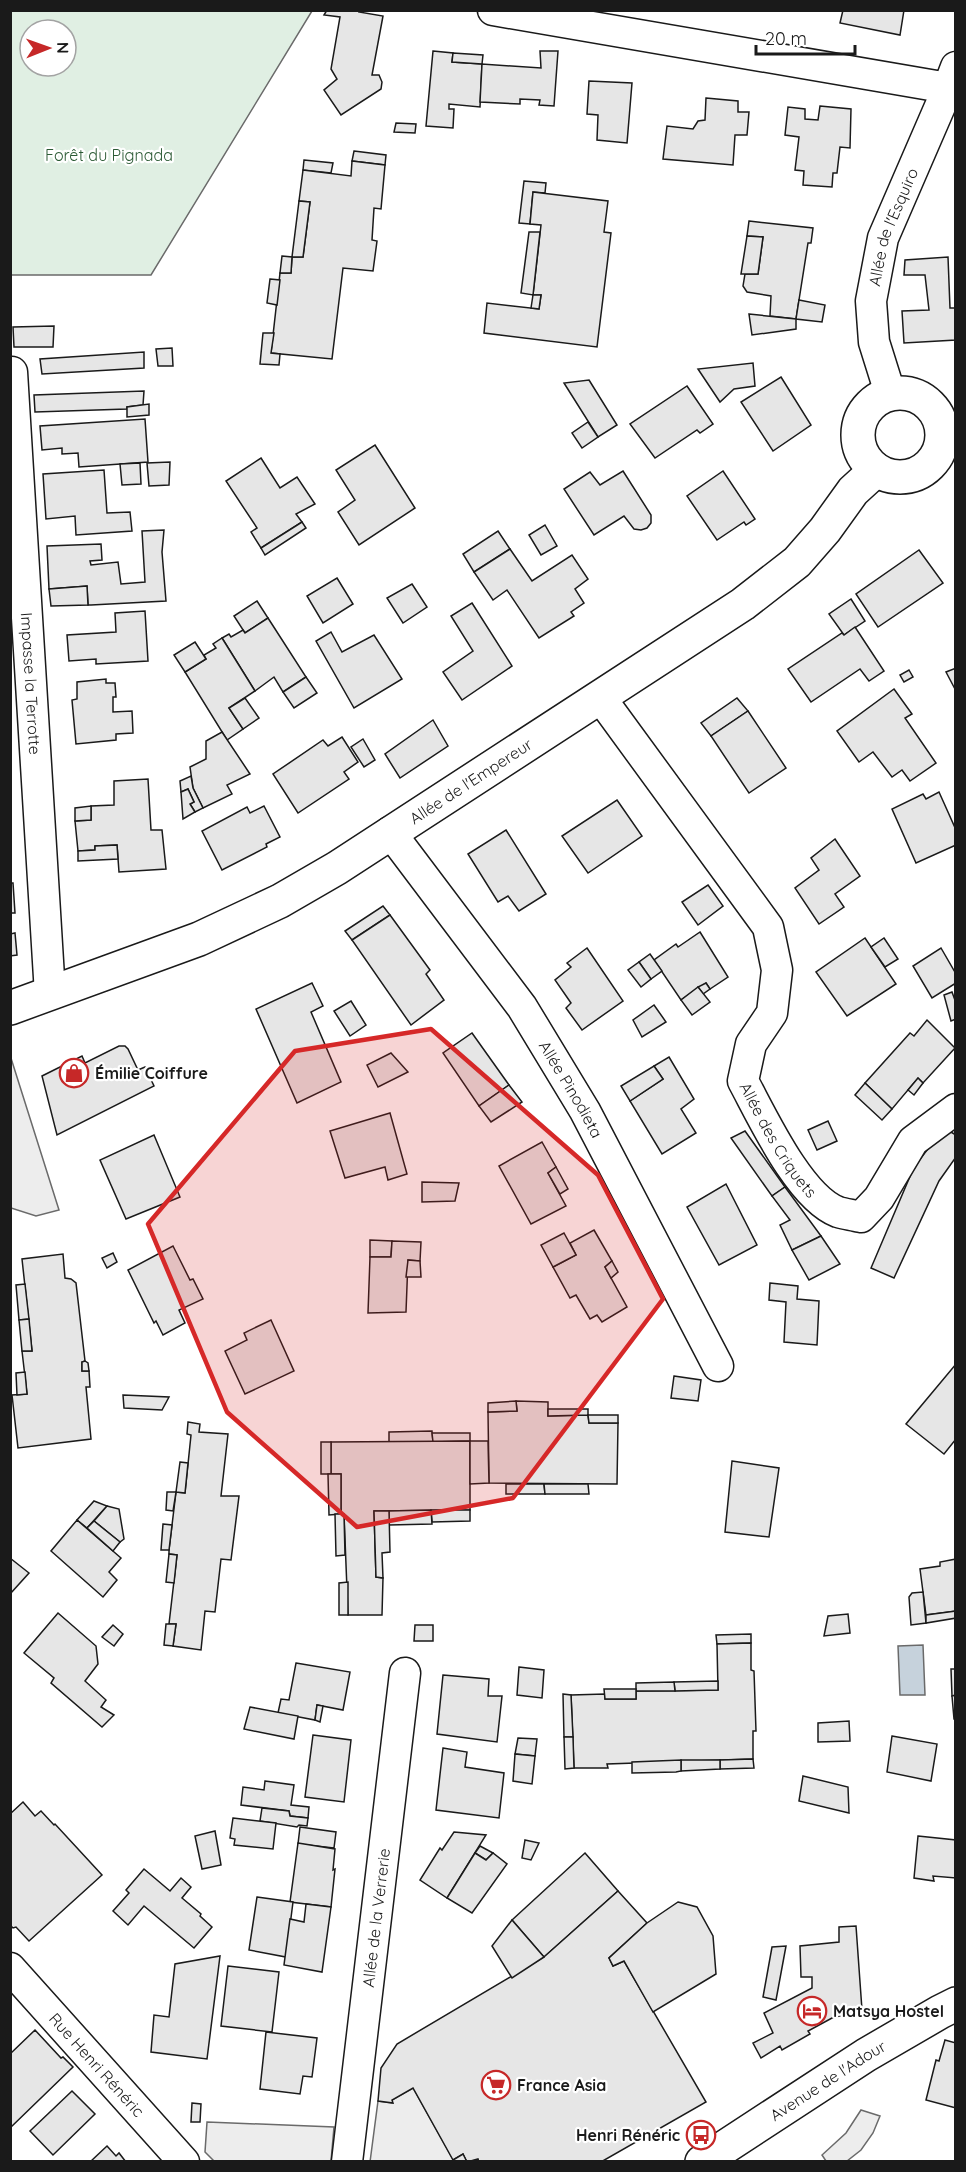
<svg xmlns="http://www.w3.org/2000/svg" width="966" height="2172" viewBox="0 0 966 2172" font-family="Quicksand,sans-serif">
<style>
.green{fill:#e0efe3;stroke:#6a6a6a;stroke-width:1.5;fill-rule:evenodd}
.parking{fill:#ededed;stroke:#6a6a6a;stroke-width:1.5}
.water{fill:#c6d2dc;stroke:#6a6a6a;stroke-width:1.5}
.building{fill:#e6e6e6;stroke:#1a1a1a;stroke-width:1.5}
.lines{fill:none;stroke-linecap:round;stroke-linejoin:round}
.minor-casing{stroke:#1a1a1a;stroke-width:33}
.tertiary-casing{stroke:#1a1a1a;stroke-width:36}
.secondary-casing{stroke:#1a1a1a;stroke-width:36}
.minor{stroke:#fff;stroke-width:30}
.tertiary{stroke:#fff;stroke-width:33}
.secondary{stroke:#fff;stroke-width:33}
.marked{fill:#d62828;fill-opacity:0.2;stroke:#d62828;stroke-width:4.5;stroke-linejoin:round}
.labels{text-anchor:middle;stroke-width:4.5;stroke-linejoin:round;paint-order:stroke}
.park-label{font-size:16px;fill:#2b5a34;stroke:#fff}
.street-label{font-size:16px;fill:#1a1a1a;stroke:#fff}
.poi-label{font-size:16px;font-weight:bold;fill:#1a1a1a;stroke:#fff;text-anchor:start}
</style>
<rect width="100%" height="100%" fill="#fff"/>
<path class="green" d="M10 11 11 10 312 11 151 275H11ZM30 30H66V66H30Z"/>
<g class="parking">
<path d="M10 1055 59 1210 36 1216 11 1208Z"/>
<path d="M413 2088 454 2161 370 2162 378 2101 392 2103V2100Z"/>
<path d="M861 2110 880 2116 873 2133 861 2150 847 2161H826L822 2155 846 2133Z"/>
<path d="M207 2122 334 2127 331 2161H214L205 2152Z"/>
</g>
<path class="water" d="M923 1645 925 1695H900L898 1646Z"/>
<g class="building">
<path d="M327 10H360L359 12 383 16 372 75H379L382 82 381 89 341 115 324 90 337 79 331 69 340 17 324 15Z"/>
<path d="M843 10H904L900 35 840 23Z"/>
<path d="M433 51 453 53 452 62 482 64 480 107 449 104V109H454L453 128 426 126Z"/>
<path d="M540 51H558L554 106 539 105 540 100 520 99V104L480 102 482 64 541 68Z"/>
<path d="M453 53 483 55 482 64 452 62Z"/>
<path d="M589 81 632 83 627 143 597 140 598 115 587 114Z"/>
<path d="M706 98 738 101V112H749L747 135H735L733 165 663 159 667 126 693 129 698 121 705 120Z"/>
<path d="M820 106 851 109 850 148 840 147 837 173H833L832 187 803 185 804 171 795 170 799 137 785 135 788 107 805 109V119L818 120Z"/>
<path d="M396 123 416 124 415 133 394 132Z"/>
<path d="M354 151 386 155 385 165 352 161Z"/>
<path d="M304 160 333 163 331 173 303 170Z"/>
<path d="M352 161 385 165 381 209 374 208 372 240 377 241 373 271 343 268 332 359 271 353 280 273H291L292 257H303L310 202 299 201 303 170 351 176Z"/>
<path d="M524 181 546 183 545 193 533 192 530 224 519 223Z"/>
<path d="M533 192 608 201 604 232 611 233 597 347 484 333 487 303 539 309 541 295H533L541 225 530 224Z"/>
<path d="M299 201 310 202 303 257H292Z"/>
<path d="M749 221 813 228 811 243H808L796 319 770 316 771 296 747 292 743 286 745 274H758L763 237 747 236Z"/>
<path d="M529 232H540L533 295 521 293Z"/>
<path d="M747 236 763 237 758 274H741Z"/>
<path d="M282 256 292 257 291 273H280Z"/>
<path d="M948 257 950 308H956V340L904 343 902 311 929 310 925 275H904L905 260Z"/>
<path d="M270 279 280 280 277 305 267 303Z"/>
<path d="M533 295H541L539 309 531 308Z"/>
<path d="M799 300 825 305 822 322 796 319Z"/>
<path d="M749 314 796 319V329L752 335Z"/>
<path d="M54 326 53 347H14L13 327Z"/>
<path d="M263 333H274L271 353 280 354 279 365 260 364Z"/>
<path d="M172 348 173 366H158L156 349Z"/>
<path d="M144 352V368L42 374 40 359Z"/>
<path d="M753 363 755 386 734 389 720 402 698 369Z"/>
<path d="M781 377 811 425 773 451 741 402Z"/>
<path d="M589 380 617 425 598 437 564 383Z"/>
<path d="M687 386 713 424 700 433 697 430 655 458 630 424Z"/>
<path d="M144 391 143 405 127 407V409L35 412 34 395Z"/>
<path d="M149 404V415L127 417V407Z"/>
<path d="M145 419 148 462 79 467 78 453 62 454V448L42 450 40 426Z"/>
<path d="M588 422 598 437 582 448 572 433Z"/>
<path d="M375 445 415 508 359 545 338 512 355 500 336 470Z"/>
<path d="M261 458 280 488 297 477 315 504 296 514 302 522 261 548 251 532 257 528 226 481Z"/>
<path d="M170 462 169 485 149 486 147 463Z"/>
<path d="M140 463 141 484 122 485 120 464Z"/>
<path d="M104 470 107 513 130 512 132 531 76 535 75 516 46 519 43 474Z"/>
<path d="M623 471 651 515V523L647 528 641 530 634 529 624 516 594 535 564 489 590 472 600 485Z"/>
<path d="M723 471 755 519 746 525 744 522 717 540 687 496Z"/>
<path d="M302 522 306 528 265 555 261 548Z"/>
<path d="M545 525 557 546 541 555 529 535Z"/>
<path d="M164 530 162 552 166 601 91 605H88L87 586 49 589 47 546 101 544 102 560 90 561 91 565 118 562 121 584 145 582 142 531Z"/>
<path d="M498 531 510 549 474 572 463 554Z"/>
<path d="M510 549 532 581 572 555 588 579 575 589 584 603 571 612 574 616 539 638 507 590 493 600 474 572Z"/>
<path d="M919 550 943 583 878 627 856 594Z"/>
<path d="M337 578 353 604 323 623 307 596Z"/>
<path d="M412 584 427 607 403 623 387 598Z"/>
<path d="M87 586 88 605 51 606 49 589Z"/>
<path d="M851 599 865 621 844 635 829 614Z"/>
<path d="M257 601 268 618 245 633 234 616Z"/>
<path d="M472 603 512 666 462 700 443 672 473 651 451 616Z"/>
<path d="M145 611 148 661 96 664V659L69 661 67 635 116 632 115 613Z"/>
<path d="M268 618 306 677 283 692 274 677 255 691 222 638 229 634 231 637 243 630 245 633Z"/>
<path d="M855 627 884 671 869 681 860 669 811 702 788 669 842 633 844 635Z"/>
<path d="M331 632 342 652 374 635 402 679 354 708 316 641Z"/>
<path d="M222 638 255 691 229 708 243 729 227 740 185 672 206 659 204 655 216 648 213 644Z"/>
<path d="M195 642 206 659 185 672 174 655Z"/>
<path d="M956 668V691L946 672Z"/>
<path d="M909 670 913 677 904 682 900 675Z"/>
<path d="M306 677 317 693 294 708 283 692Z"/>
<path d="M106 679V683H115L116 697H113V712L132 711 133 733 116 734V740L76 744 72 700 77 699V682Z"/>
<path d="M894 689 912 714 905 718 936 763 910 781 902 770 892 777 873 752 859 762 837 731Z"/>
<path d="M245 698 259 718 243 729 229 708Z"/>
<path d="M737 698 748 711 711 736 701 723Z"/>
<path d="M748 711 786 768 749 793 711 736Z"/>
<path d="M433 720 448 746 400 778 385 754Z"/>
<path d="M222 732 250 774 227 785 232 794 203 808 193 788 190 767 206 759V741Z"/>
<path d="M342 737 358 762 344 772 349 779 298 813 273 774 323 740 328 746Z"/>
<path d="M363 739 375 760 364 767 351 747Z"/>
<path d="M191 776 193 788 203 808 195 812 190 804 194 802 188 789 181 792 180 781Z"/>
<path d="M148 779 151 830H162L166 869 119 872 117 845 95 846V850L78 851 75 821 91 820V806L114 805V781Z"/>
<path d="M188 789 194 802 190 804 195 812 183 819 181 792Z"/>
<path d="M939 792 956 830V845L916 863 892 809 923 794 926 799Z"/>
<path d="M617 800 642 836 588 873 562 836Z"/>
<path d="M91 806V820L75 821V808Z"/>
<path d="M264 806 280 837 266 844 267 847 222 870 202 831 247 807 250 813Z"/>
<path d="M506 830 546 894 519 911 508 896 498 902 468 854Z"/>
<path d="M835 839 860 876 835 894 844 907 819 924 795 888 819 870 811 858Z"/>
<path d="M117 845 118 859 78 861V851L95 850V846Z"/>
<path d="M10 883H13L15 913H10Z"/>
<path d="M708 885 723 906 698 925 682 902Z"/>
<path d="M383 906 390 915 352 940 345 931Z"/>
<path d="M390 915 430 970 426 974 444 1000 411 1025 352 940Z"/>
<path d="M700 932 728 977 710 989 706 983 681 1000 654 960 676 944 678 947Z"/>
<path d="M15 933 17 955 10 956V934Z"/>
<path d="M865 938 896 984 847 1016 816 972Z"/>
<path d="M884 938 898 959 885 967 871 947Z"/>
<path d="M587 948 623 1001 582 1030 566 1008 571 1003 555 980 571 967 567 963Z"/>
<path d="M941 948 956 974V983L932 998 913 966Z"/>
<path d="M650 954 662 971 651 979 639 962Z"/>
<path d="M639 962 651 979 641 987 628 970Z"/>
<path d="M312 983 323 1006 311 1012 341 1082 297 1103 256 1009Z"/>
<path d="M706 983 710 989 703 994 698 987Z"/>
<path d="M698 987 710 1002 692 1015 681 1000Z"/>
<path d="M952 992 956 1003V1019L951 1021 944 995Z"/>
<path d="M351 1001 366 1025 350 1036 334 1011Z"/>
<path d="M654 1005 666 1022 642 1037 633 1020Z"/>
<path d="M927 1020 955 1048 923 1083 918 1078 892 1109 865 1083 910 1033 914 1036Z"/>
<path d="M472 1033 509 1085 479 1106 443 1053Z"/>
<path d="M119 1046H125L128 1049 138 1070 145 1067 154 1086 57 1135 42 1076 82 1056 85 1063Z"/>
<path d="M391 1053 408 1072 378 1087 367 1065Z"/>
<path d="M669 1057 694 1099 681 1109 696 1133 662 1154 630 1101 663 1079 654 1066Z"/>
<path d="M654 1066 663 1079 630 1101 621 1086Z"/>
<path d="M918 1078 923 1083 914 1095 908 1090Z"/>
<path d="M865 1083 892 1109 882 1120 855 1095Z"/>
<path d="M509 1085 522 1102 491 1122 479 1106Z"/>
<path d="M390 1113 407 1174 388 1180 385 1167 345 1178 330 1131Z"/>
<path d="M828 1121 837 1141 817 1150 808 1130Z"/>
<path d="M944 1128 956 1135V1157L939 1181 894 1278 871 1268 914 1167Z"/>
<path d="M745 1131 785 1187 772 1196 731 1138Z"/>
<path d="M154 1135 180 1197 126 1219 100 1160Z"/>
<path d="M542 1142 556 1167 548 1173 566 1206 531 1224 499 1166Z"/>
<path d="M556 1167 568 1189 560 1194 548 1173Z"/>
<path d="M422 1182 459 1183 455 1201 422 1202Z"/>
<path d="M726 1184 757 1245 719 1265 687 1207Z"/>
<path d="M785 1187 821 1236 792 1250 780 1225 790 1220 772 1196Z"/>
<path d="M594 1230 612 1261 605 1267 627 1307 602 1322 597 1315 590 1319 576 1295 570 1298 553 1267 576 1255 570 1243Z"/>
<path d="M564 1233 576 1255 553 1267 541 1245Z"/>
<path d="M821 1236 840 1264 809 1280 792 1250Z"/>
<path d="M370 1240 392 1241 391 1257H370Z"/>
<path d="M392 1241 421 1242 420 1261 408 1260 406 1312 368 1313 370 1257H391Z"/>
<path d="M173 1246 190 1280 193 1279 203 1299 179 1310 185 1323 163 1335 156 1321 154 1323 128 1270Z"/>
<path d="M113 1253 117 1262 107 1268 102 1258Z"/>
<path d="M63 1254 65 1278 71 1279 76 1283 85 1361 82 1362V1371H89L90 1387H86L91 1439 18 1448 12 1395 27 1394 22 1351H32L22 1259Z"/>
<path d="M408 1260 420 1261 421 1277H406Z"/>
<path d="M612 1261 618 1272 611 1278 605 1267Z"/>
<path d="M770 1283 798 1286 797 1299 819 1301 817 1345 784 1342 786 1302 769 1300Z"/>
<path d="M25 1284 29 1319 19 1320 16 1285Z"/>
<path d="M29 1319 32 1351H22L19 1320Z"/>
<path d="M271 1320 294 1371 245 1394 225 1351 247 1340 244 1333Z"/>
<path d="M85 1361 88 1363 89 1371H82V1362Z"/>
<path d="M956 1364V1439L944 1454 906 1424Z"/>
<path d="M25 1372 27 1394 17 1395 16 1373Z"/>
<path d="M674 1376 701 1380 698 1401 671 1398Z"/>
<path d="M123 1395 169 1397 162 1410 124 1408Z"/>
<path d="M516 1401 548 1402V1416L588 1415 589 1423H618L617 1484 489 1483 488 1412 517 1411Z"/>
<path d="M516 1401 517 1411 488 1412V1403Z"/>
<path d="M548 1409H588V1415L548 1416Z"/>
<path d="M588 1415H618V1423H589Z"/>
<path d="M188 1422 200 1424 199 1432 228 1434 221 1496H239L231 1560 221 1559 215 1612 205 1611 201 1650 173 1646 176 1624H169L177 1555 169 1554V1550L176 1492 185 1493 191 1435 187 1434Z"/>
<path d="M432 1431 433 1442H389V1432Z"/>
<path d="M432 1433H470V1441L433 1442Z"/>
<path d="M470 1441V1510L374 1511 376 1577 383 1578 382 1615H348L344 1514H341V1474H331V1442Z"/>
<path d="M470 1441H488L489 1483 470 1484Z"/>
<rect x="321" y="1442" width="10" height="32"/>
<path d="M732 1461 779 1468 769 1537 725 1532Z"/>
<path d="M180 1462 188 1463 185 1493 176 1492Z"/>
<path d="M328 1474H341V1514L329 1515Z"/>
<path d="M506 1484H544L545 1494H506Z"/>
<path d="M544 1484H588L589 1494H545Z"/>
<path d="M167 1492H176L173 1511 166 1510Z"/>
<path d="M94 1501 107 1506 87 1528 77 1520Z"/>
<path d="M107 1506 119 1509 124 1539 120 1542 94 1521Z"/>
<path d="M431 1510H470V1521L432 1522Z"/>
<path d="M431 1510 432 1524 389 1525V1511Z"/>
<path d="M374 1511H389L390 1552 382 1553 383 1578 376 1577Z"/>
<path d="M335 1514H344L345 1555 336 1556Z"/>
<path d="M77 1520 121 1558 109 1572 117 1580 103 1597 51 1551Z"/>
<path d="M94 1521 120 1542 113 1551 87 1528Z"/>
<path d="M163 1524 172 1525 169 1550H161Z"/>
<path d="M169 1554 177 1555 174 1583 166 1582Z"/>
<path d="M10 1558 29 1573 10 1594Z"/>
<path d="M956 1559V1611L926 1615 920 1569 940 1566V1562Z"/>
<path d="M348 1582V1615H339V1583Z"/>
<path d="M923 1592 926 1623 911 1625 909 1597 912 1593Z"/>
<path d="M956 1611V1618L926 1623V1615Z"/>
<path d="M58 1613 96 1646 98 1664 85 1681 106 1700 101 1707 114 1715 102 1727 51 1683 54 1678 24 1653Z"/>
<path d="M848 1614 850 1633 824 1636 828 1616Z"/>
<path d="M166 1624H176L173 1646 164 1645Z"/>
<path d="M113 1625 123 1634 114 1646 102 1637Z"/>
<path d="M415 1625H433V1641H414Z"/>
<path d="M751 1634V1643L717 1644 716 1635Z"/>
<path d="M751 1643V1670L754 1671 756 1731H753V1759L607 1764 608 1768H574L571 1695 605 1694V1699H636V1691L718 1690 717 1644Z"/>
<path d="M296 1663 350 1672 343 1710 317 1705 315 1720 278 1713 281 1699 289 1700Z"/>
<path d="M519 1667 544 1670 542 1698 517 1695Z"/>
<path d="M951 1669H956V1695L952 1696Z"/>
<path d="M443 1675 489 1679 488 1696H502L497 1742 437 1734Z"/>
<path d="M718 1681V1690L675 1691 674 1682Z"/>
<path d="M674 1682 675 1691H636V1683Z"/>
<path d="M604 1689H636V1699H605Z"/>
<path d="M563 1694 571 1695 573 1737H564Z"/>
<path d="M956 1695V1719H954L952 1696Z"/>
<path d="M317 1705 323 1706 320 1722 315 1720Z"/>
<path d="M250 1707 298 1716 294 1739 244 1729Z"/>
<path d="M849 1721 850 1741 818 1742V1723Z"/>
<path d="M313 1735 351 1740 344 1802 305 1797Z"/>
<path d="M892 1736 937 1744 931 1781 887 1772Z"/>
<path d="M564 1737H573L574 1768 565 1769Z"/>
<path d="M518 1738 537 1739 535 1756 515 1754Z"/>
<path d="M443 1748 467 1752 465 1767 504 1773 499 1818 436 1810Z"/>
<path d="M515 1754 535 1756 532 1784 513 1781Z"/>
<path d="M753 1759 754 1768 720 1769V1760Z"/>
<path d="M681 1760H720V1769L681 1771Z"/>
<path d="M681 1760V1771L676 1772 632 1773V1762Z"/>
<path d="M803 1776 848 1787 849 1813 799 1801Z"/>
<path d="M265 1781 294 1785 291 1805 309 1807 308 1818 290 1816 289 1811 241 1805 243 1787 264 1790Z"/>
<path d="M23 1802 35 1816 41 1811 54 1825 55 1824 102 1875 29 1941 16 1927 13 1928 10 1925V1814Z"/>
<path d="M262 1808 289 1811 290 1816 308 1818 307 1826 299 1825 297 1827 260 1821Z"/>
<path d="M233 1818 276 1823 273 1849 234 1845 235 1839 230 1838Z"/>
<path d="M300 1827 336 1832 334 1848 298 1844Z"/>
<path d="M215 1831 221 1865 202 1869 195 1836Z"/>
<path d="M454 1832 486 1835 447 1898 420 1880 440 1848 442 1850Z"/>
<path d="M918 1836 956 1840V1878L933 1876 934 1881 914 1878Z"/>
<path d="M525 1840 539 1843 531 1860 522 1858Z"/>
<path d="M298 1843 335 1849 333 1870 335 1869 331 1907 290 1902Z"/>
<path d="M480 1846 493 1853 486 1860 475 1853Z"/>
<path d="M475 1853 486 1860 493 1853 507 1864 472 1913 447 1898Z"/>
<path d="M585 1853 618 1891 544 1957 512 1920Z"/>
<path d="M144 1869 170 1891 181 1878 191 1887 182 1898 201 1914 200 1916 212 1927 194 1948 144 1906 128 1925 113 1911 129 1893 126 1890Z"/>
<path d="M618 1891 647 1923 609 1958 613 1966 624 1961 706 2102 601 2162H479L478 2159 467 2162 463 2154 453 2160 413 2088 392 2100 393 2103 378 2101 381 2068 397 2044 544 1957Z"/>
<path d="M257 1897 293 1902 286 1957 249 1950Z"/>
<path d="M678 1902 697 1907 713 1936 716 1974 653 2012 624 1961 613 1966 609 1958 647 1923Z"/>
<path d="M306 1904 331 1907 322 1972 284 1965 290 1919 304 1922Z"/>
<path d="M512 1920 544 1957 512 1978 492 1946Z"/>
<path d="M856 1926 862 2010 832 2018 808 2031 810 2034 782 2050 780 2046 761 2058 753 2043 773 2033 764 2013 812 1988V1977H801L800 1946 839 1942V1927Z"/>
<path d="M786 1946 776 2000 763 1997 772 1947Z"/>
<path d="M220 1956 207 2059 151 2052 154 2015 169 2017 175 1964Z"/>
<path d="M228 1966 279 1972 272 2032 221 2026Z"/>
<path d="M35 2030 61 2058 63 2057 73 2067 10 2128V2054Z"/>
<path d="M266 2032 317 2038 312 2077 303 2076 300 2094 260 2089Z"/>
<path d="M945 2040 956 2043V2108L926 2100 936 2060 939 2061Z"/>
<path d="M72 2091 95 2114 53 2155 30 2131Z"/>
<path d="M192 2103 201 2104 200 2122H191Z"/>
<path d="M107 2146 116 2156 119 2153 126 2162H90Z"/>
<path d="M463 2154 467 2162H454L453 2160Z"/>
</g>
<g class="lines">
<g class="minor-casing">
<g id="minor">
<path d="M493 10 948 88"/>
<path id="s1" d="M12 372 50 994"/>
<path id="s2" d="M890 393 874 342 871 301 883 238 948 88 956 67"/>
<path id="s3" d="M600 697 768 927 777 970 772 1013 751 1044 743 1081C762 1116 799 1197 838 1212 845 1214 853 1215 861 1217L879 1198 913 1141 956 1109"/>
<path id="s4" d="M390 832 522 1007 585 1111 718 1366"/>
<path id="s5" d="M10 1968 184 2162"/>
<path id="s6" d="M347 2162 405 1673"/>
</g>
</g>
<g class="tertiary-casing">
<g id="tertiary">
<circle cx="900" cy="435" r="42"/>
<path id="s7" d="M10 1008 199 939 280 901 337 868 743 604 797 562 825 530 853 491 876 470"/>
</g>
</g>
<g class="secondary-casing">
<g id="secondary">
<path id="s8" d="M702 2162 866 2055 940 2012 956 2004"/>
</g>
</g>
<use href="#minor" class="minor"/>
<use href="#tertiary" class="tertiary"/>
<use href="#secondary" class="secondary"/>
</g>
<path class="marked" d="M431 1029 598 1175 663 1299 513 1498 357 1527 227 1412 148 1224 295 1051Z"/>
<defs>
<g id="shop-ring" transform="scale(1.5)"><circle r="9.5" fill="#fff" stroke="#c62828" stroke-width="1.5"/><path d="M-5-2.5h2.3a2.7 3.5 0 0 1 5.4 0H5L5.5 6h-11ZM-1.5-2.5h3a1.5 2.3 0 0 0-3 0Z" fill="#c62828"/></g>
<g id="hotel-ring" transform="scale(1.5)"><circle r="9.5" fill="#fff" stroke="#c62828" stroke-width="1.5"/><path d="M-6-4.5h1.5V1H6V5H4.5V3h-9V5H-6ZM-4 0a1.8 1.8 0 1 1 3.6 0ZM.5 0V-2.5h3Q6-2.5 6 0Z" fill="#c62828"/></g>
<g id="supermarket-ring" transform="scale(1.5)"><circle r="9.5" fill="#fff" stroke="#c62828" stroke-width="1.5"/><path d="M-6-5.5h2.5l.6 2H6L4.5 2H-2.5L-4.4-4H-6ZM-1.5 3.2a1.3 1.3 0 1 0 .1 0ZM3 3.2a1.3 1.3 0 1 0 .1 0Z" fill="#c62828"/></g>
<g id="bus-ring" transform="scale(1.5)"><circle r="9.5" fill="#fff" stroke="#c62828" stroke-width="1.5"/><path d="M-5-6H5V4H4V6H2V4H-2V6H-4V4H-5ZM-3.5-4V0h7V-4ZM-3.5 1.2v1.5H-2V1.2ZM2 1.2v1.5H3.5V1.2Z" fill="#c62828"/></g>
</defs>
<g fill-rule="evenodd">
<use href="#shop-ring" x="74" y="1073"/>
<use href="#hotel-ring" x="812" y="2011"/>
<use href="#supermarket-ring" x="496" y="2085"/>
<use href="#bus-ring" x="701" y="2135"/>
</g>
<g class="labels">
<g class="park-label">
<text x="109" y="161">Forêt du Pignada</text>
</g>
<g class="street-label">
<text dy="6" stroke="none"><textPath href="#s2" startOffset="172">Allée de l'Esquiro</textPath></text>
<text dy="6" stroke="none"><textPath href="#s1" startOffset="312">Impasse la Terrotte</textPath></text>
<text dy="6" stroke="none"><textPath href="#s7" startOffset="516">Allée de l'Empereur</textPath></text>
<text dy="6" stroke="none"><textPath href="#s4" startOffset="315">Allée Pinodieta</textPath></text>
<text dy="6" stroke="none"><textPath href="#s3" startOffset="516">Allée des Criquets</textPath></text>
<text dy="6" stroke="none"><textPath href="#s6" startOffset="246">Allée de la Verrerie</textPath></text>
<text dy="6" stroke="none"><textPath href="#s5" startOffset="130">Rue Henri Rénéric</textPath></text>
<text dy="6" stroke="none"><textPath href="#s8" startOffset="150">Avenue de l'Adour</textPath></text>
</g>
<g class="poi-label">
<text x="95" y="1079">Émilie Coiffure</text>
<text x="833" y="2017">Matsya Hostel</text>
<text x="517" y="2091">France Asia</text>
<text x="680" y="2141" text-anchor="end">Henri Rénéric</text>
</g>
</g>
<rect width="966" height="2172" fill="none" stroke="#1a1a1a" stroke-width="24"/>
<g transform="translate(48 48) rotate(89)"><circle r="28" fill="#ffffff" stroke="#a3a3a3" stroke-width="1.5"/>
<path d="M0-4.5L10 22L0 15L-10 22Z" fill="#c62828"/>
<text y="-9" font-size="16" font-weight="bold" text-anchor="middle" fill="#1a1a1a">N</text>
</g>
<path d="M756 45v9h99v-9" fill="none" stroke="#1a1a1a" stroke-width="3"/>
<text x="765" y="45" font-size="18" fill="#1a1a1a" stroke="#ffffff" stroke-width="4.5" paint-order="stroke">20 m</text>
</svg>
